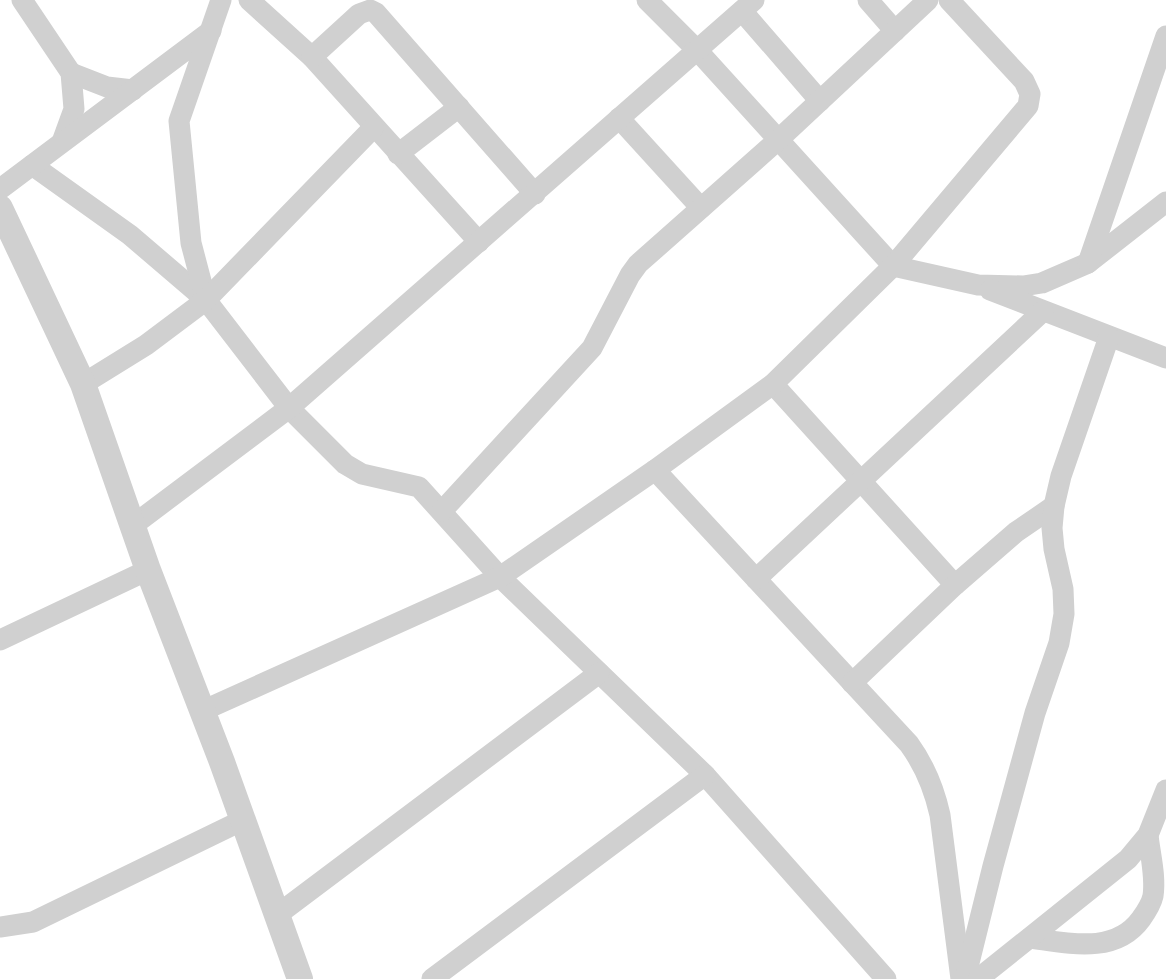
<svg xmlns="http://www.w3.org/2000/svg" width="1166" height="979" viewBox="0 0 1166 979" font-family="'Roboto Condensed',sans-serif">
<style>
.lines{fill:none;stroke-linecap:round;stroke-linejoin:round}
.minor{stroke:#d0d0d0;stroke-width:21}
.tertiary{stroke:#d0d0d0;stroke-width:26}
</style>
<rect width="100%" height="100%" fill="#fff"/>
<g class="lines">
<g class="minor">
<path d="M22 0 71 73 74 109 62 142"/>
<path d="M249 0 312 57 479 242"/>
<path d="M647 0 697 50 893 266 978 285 1023 286 1042 283 1088 263 1166 202"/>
<path d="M868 0 895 31"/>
<path d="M742 11 820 101"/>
<path d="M312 57 359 14 370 10 376 13 535 194"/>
<path d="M71 73 107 87 133 90"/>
<path d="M619 118 701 208"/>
<path d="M398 154 459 107"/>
<path d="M32 165 130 235 206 300 289 408 345 464 362 474 419 487 500 577 705 775 886 979"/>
<path d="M0 189 211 31"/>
<path d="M1088 263 1166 36"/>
<path d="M990 290 1166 358"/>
<path d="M206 300 191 243 179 121 221 0"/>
<path d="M83 384 146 345 206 300 373 128"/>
<path d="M773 384 955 585"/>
<path d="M655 470 909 744C925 766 934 788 940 815L961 979"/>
<path d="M442 511 592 348 630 275 638 264 778 140 928 0"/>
<path d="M132 526 289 408 754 0"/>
<path d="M756 579 1043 311"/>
<path d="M0 640 148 570"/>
<path d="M852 683 955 585 1016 532 1054 506"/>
<path d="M202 711 500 577 655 470 773 384 893 266 1028 106 1030 94 1024 81 949 0"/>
<path d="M277 915 599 673"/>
<path d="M0 927 33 922 243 820"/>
<path d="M1030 938C1068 943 1115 955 1141 919 1146 912 1151 905 1153 896 1156 876 1150 854 1148 835"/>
<path d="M432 979 705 775"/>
<path d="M965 979 993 866 1035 713 1059 643 1064 614 1063 589 1054 549 1052 528 1054 506 1061 476 1109 337"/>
<path d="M978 979 1128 859 1148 835 1166 790"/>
</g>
<path class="tertiary" d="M0 208 83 384 148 570 222 762 300 979"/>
</g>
</svg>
